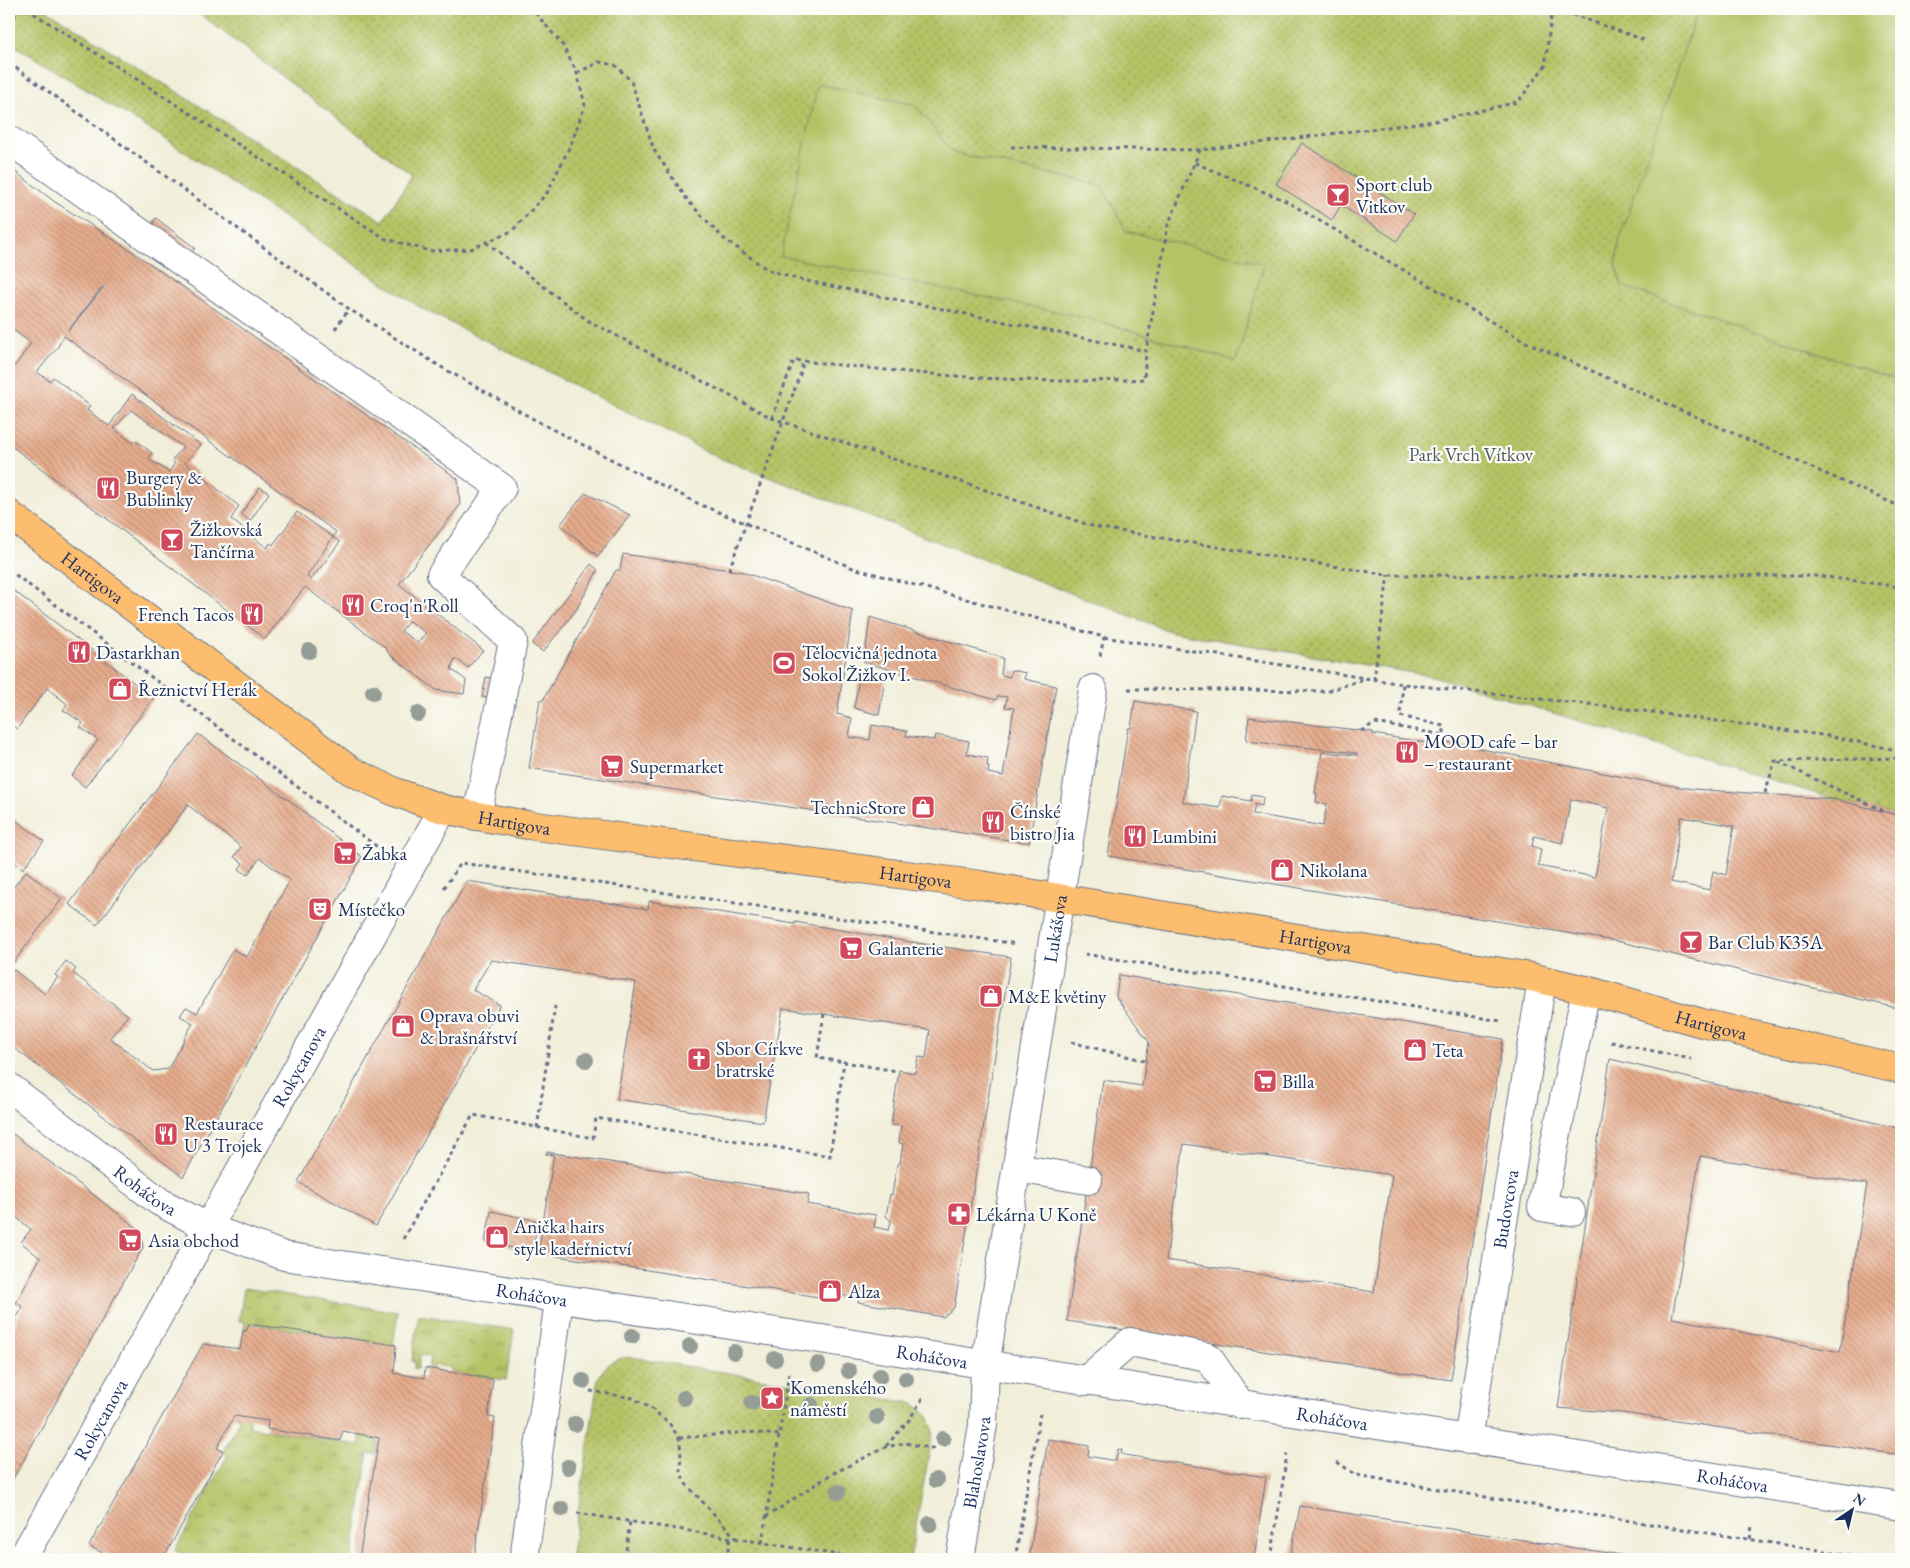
<svg xmlns="http://www.w3.org/2000/svg" width="1910" height="1568" viewBox="0 0 1910 1568" font-family="'EB Garamond',serif">
<style>
.grass{fill:url(#grass-tufts);stroke:#687962}
.park{fill:url(#park-dots);stroke:#687962;fill-rule:evenodd}
.pitch{fill:#b5c366;stroke:#687962}
.building{fill:url(#building-back-hatch);fill-rule:evenodd}
.lines{fill:none;stroke-linecap:round;stroke-linejoin:round}
.minor-casing{stroke:#667289;stroke-width:30}
.major-casing{stroke:#667289;stroke-width:30}
.path{stroke:#667289;stroke-width:3;stroke-dasharray:4 4;stroke-linecap:butt}
.minor{stroke:#fff;stroke-width:28}
.major{stroke:#fcbd6e;stroke-width:28}
.path-bridge{stroke:#667289;stroke-width:3;stroke-dasharray:4 4;stroke-linecap:butt}
.tree{fill:#959d96}
.labels{text-anchor:middle;stroke-width:4.5;stroke-linejoin:round;paint-order:stroke}
.poi-label{font-size:19px;fill:#1b2f5e;stroke:#fdfcf7;text-anchor:start}
.park-label{font-size:19px;fill:#495b60;stroke:#fdfcf7}
.street-label{font-size:19px;fill:#1b2f5e;stroke:#fdfcf7}
</style>
<defs>
<pattern id="grass-tufts" width="24" height="20" patternUnits="userSpaceOnUse" patternTransform="scale(1.25)"><rect width="24" height="20" fill="#b5c366"/><path d="M3 7l-1-3M5 7V3M7 7l1-3M15 17l-1-3M17 17v-4M19 17l1-3" fill="none" stroke="#929f57"/></pattern>
<pattern id="park-dots" width="8" height="8" patternUnits="userSpaceOnUse" patternTransform="scale(1.25)"><rect width="8" height="8" fill="#b5c366"/><path d="M2 2h.1M6 6h.1" fill="none" stroke="#929f57" stroke-width="1.8" stroke-linecap="round"/></pattern>
<pattern id="building-back-hatch" width="6" height="6" patternUnits="userSpaceOnUse" patternTransform="scale(1.25)"><rect width="6" height="6" fill="#e6ac8c"/><path d="M-1 5l2 2M0 0l6 6M5-1l2 2" fill="none" stroke="#ba8c76"/></pattern>
</defs>
<rect width="100%" height="100%" fill="#fdfcf7"/>
<filter id="ink" filterUnits="userSpaceOnUse"><feTurbulence type="fractalNoise" baseFrequency=".02" numOctaves="2"/><feDisplacementMap in="SourceGraphic" scale="10" xChannelSelector="R" yChannelSelector="G"/><feConvolveMatrix kernelMatrix="1 2 1 2 8 2 1 2 1" color-interpolation-filters="sRGB"/></filter>
<filter id="wash" filterUnits="userSpaceOnUse"><feTurbulence type="fractalNoise" baseFrequency=".0096" numOctaves="4" result="noise"/><feDisplacementMap in="SourceGraphic" scale="20" xChannelSelector="R" yChannelSelector="G"/><feGaussianBlur stdDeviation="1.12" result="paint"/><feColorMatrix in="noise" values="0 0 0 0 0 0 0 0 0 0 0 0 0 0 0 0 0 1.4 0 .05"/><feComposite in="paint" operator="in"/></filter>
<g filter="url(#wash)">
<rect width="100%" height="100%" fill="#f1eed9"/>
<g class="grass">
<path d="M244 1288 398 1312 393 1345 249 1323 247 1330H244L245 1322 239 1321Z"/>
<path d="M419 1315 514 1330 506 1380 451 1372V1368L434 1365 433 1370 428 1368 430 1357 420 1355 418 1369H414L415 1362 412 1361Z"/>
<path d="M235 1416 250 1418 249 1427 359 1445 361 1435 378 1438 376 1454 368 1453 352 1559H180L183 1555 175 1550 228 1455 223 1451 240 1420Z"/>
</g>
<g class="park">
<path d="M9 9H45L383 221 412 175 193 9H1698L1620 239 1616 264 1622 286 1901 381V816L1833 799 1436 677 1172 632 719 458 421 308 159 135 9 42ZM819 84 915 105 953 153 1101 185 1125 231 1264 264 1236 361 1088 318ZM1302 143 1413 214 1396 241 1341 205 1276 184Z"/>
<path d="M631 1357 911 1403C925 1410 930 1416 933 1432L910 1559H571L598 1379C605 1364 614 1358 631 1357Z"/>
</g>
<g class="pitch">
<path d="M1698 9H1901V381L1622 286 1616 264 1620 239Z"/>
<path d="M818 84 915 105 953 153 1101 185 1126 231 1264 264 1236 361 1088 318 781 256Z"/>
</g>
<g id="blocks">
<g class="building">
<path d="M1302 143 1414 214 1397 241 1341 205 1332 220 1276 184Z"/>
<path d="M9 167 55 202 133 252 458 479 460 505 399 584 483 650 468 668 455 658 451 669 466 680 464 694 436 690 389 654 386 648 305 587 265 639 9 444V361L15 366 31 343 9 327V256L12 257 9 255ZM102 287H104L68 331ZM64 336 336 532 333 537 340 542 311 580 307 576 333 537 297 512 273 545 270 543 267 548 231 519 239 506 185 463 201 445 132 394 109 426 87 410 90 406 53 377 50 381 37 372 57 348ZM131 410 183 447 172 460 175 463 169 472 149 459 152 453 135 440 133 443 114 429ZM409 621 426 633 418 643 401 631Z"/>
<path d="M156 218 195 248 186 261 147 232Z"/>
<path d="M260 487 269 493 250 521 241 514Z"/>
<path d="M585 493 630 515 598 556 560 525Z"/>
<path d="M623 554 743 572 853 611 837 714 852 718 849 737 870 740 872 725 907 731 906 736 934 740 935 735 969 741 967 754 988 758 987 766H989L988 773 1003 776 1014 708 1005 707 1007 697 998 696 996 700 864 662 870 617 1003 658 1001 675 1010 677 1011 670 1026 673 1024 679 1056 686 1029 843 529 768 540 700H543L616 570H620Z"/>
<path d="M591 564 598 570 576 610 543 652 532 644Z"/>
<path d="M9 587 154 698 85 787 72 776 98 740 80 727 83 723 63 710 67 704 47 688 17 729 9 723Z"/>
<path d="M860 672 885 680 879 715 854 708Z"/>
<path d="M486 677 498 680 496 699 482 697Z"/>
<path d="M1135 701 1196 711 1183 802 1220 808 1222 796 1251 801 1252 795 1263 797 1262 806 1255 804 1253 814 1323 826 1327 804 1316 802 1317 793H1315L1322 752 1357 755V753L1246 741 1249 717 1373 732V734L1445 746 1446 742 1649 782 1693 789 1833 799 1901 816V1009L1621 942 1108 856 1128 728H1131ZM1571 799 1608 808 1595 877 1538 866 1541 849 1532 846 1534 836 1562 843ZM1681 817 1734 826 1726 875 1713 871 1710 890 1671 882Z"/>
<path d="M198 734 290 801 362 857 183 1177 9 1044V893L26 871 62 899 10 967 45 994 58 977 55 975 66 961 76 969 73 973 128 1015 110 1038 153 1071 168 1069 193 1023 180 1016 186 1007 197 1013 233 949 247 957 290 880 260 858 247 875 239 869 243 863 234 857 241 847 188 805 97 925 69 904Z"/>
<path d="M9 815 44 841 23 869 9 858Z"/>
<path d="M467 881 648 909 649 901 795 924V922L904 941 1011 957 954 1308 943 1317 858 1302 859 1298 826 1293 825 1298 538 1253 554 1155 546 1154 547 1152 809 1194 807 1204 876 1215 874 1227 889 1230 891 1221 886 1216 890 1194 892 1195 897 1164 900 1163 903 1144 899 1143 901 1126 891 1125 899 1070 915 1073 918 1057 926 1058 930 1030 783 1008 763 1122 617 1099 636 982 491 960 473 990 500 1005 376 1226 298 1182Z"/>
<path d="M1119 975 1503 1039 1451 1380 1067 1321 1103 1080 1142 1086 1149 1042 1116 997ZM1184 1144 1392 1175 1374 1292 1166 1260Z"/>
<path d="M1610 1059 1901 1129V1455L1623 1413 1558 1408ZM1700 1156 1867 1184 1840 1352 1672 1318Z"/>
<path d="M9 1131 140 1230 143 1247 9 1486V1336L17 1321 15 1320 23 1307 16 1303 40 1258 21 1242 31 1229 9 1212Z"/>
<path d="M491 1211 538 1221 532 1252 485 1242Z"/>
<path d="M249 1324 396 1345 394 1373 424 1378 425 1368 493 1379 488 1417 495 1418 474 1559H359L379 1438 343 1431 340 1441 267 1429 268 1421 234 1416 217 1448 223 1451 163 1559H115L89 1546 203 1344 240 1349 243 1331 247 1330Z"/>
<path d="M1048 1439 1089 1446 1088 1456 1116 1461 1118 1449 1122 1450 1121 1454 1125 1455 1266 1477 1254 1559H1029Z"/>
<path d="M1300 1506 1641 1558V1559H1290Z"/>
</g>
</g>
</g>
<g filter="url(#ink)">
<use href="#blocks" fill-opacity="0" stroke="#667289" stroke-width="1"/>
<g class="lines">
<g class="minor-casing">
<g id="minor">
<path d="M9 140 502 488 441 575 513 641 477 816"/>
<path id="s1" d="M9 1087 160 1202 209 1228 284 1256 1901 1506"/>
<path d="M1017 1168 1088 1180"/>
<path d="M1571 1212 1542 1207 1586 990"/>
<path d="M1085 1381 1130 1342 1208 1357 1241 1405"/>
<path id="s2" d="M1468 1440 1542 980"/>
<path id="s3" d="M22 1559 443 809"/>
<path d="M524 1559 559 1300"/>
<path id="s4" d="M960 1559 983 1425 985 1366 1093 689"/>
</g>
</g>
<g class="major-casing">
<g id="major">
<path id="s5" d="M9 514 351 771 395 792 443 809 477 816 528 825 981 885 1531 977 1586 990 1702 1023 1901 1069"/>
</g>
</g>
<g class="path">
<path d="M27 9 386 239 430 251 471 249 512 231 547 193 571 144 585 105 577 73 562 44 532 9"/>
<path d="M1557 9 1644 40"/>
<path d="M9 24 20 9"/>
<path d="M9 63 349 309 441 367 546 426 699 504 853 568 1104 637 1403 684 1605 706 1829 736 1901 751"/>
<path d="M577 73 599 62 615 65 631 81 654 150 688 201 723 238 768 270 797 279 1146 351 1168 225 1200 150 1435 121 1518 102 1545 66 1552 9"/>
<path d="M1011 147 1200 150"/>
<path d="M1195 163 1286 201 1526 342 1901 507"/>
<path d="M486 242 587 320 772 418 1095 527 1388 575 1819 576 1901 587"/>
<path d="M335 329 349 309"/>
<path d="M794 391 801 372 803 361"/>
<path d="M772 418 794 360C910 373 1028 386 1144 379L1146 351"/>
<path d="M9 570 380 849"/>
<path d="M1100 656 1104 637"/>
<path d="M1374 680 1388 575"/>
<path d="M1128 689 1328 691 1364 679"/>
<path d="M1361 731 1375 723 1444 735V726L1400 716 1403 684"/>
<path d="M1778 762 1886 812"/>
<path d="M1765 793 1775 761 1901 758"/>
<path d="M444 888 461 863 1017 944"/>
<path d="M1085 954 1501 1021"/>
<path d="M824 1014 817 1058 844 1062"/>
<path d="M1071 1042 1146 1061"/>
<path d="M1611 1042 1691 1059"/>
<path d="M537 1128 555 1006"/>
<path d="M403 1239 473 1115 593 1138 596 1118 830 1156 844 1062 896 1071"/>
<path d="M590 1391 633 1398 652 1409 669 1423 679 1438 681 1452 680 1471 686 1484 736 1538"/>
<path d="M679 1438 749 1432 779 1435"/>
<path d="M886 1446 909 1420 924 1396"/>
<path d="M1337 1462 1356 1475 1586 1514 1876 1559"/>
<path d="M577 1513 864 1559"/>
<path d="M766 1517 830 1475 886 1447 905 1443 936 1449"/>
<path d="M1750 1539 1752 1526"/>
<path d="M762 1543 789 1373"/>
<path d="M625 1558 630 1521"/>
<path d="M727 1559 730 1538"/>
<path d="M1015 1559 1040 1414"/>
<path d="M1271 1559 1287 1454"/>
</g>
<use href="#minor" class="minor"/>
<use href="#major" class="major"/>
<path class="path-bridge" d="M729 570 794 391"/>
</g>
<g class="tree">
<circle cx="309" cy="651" r="8"/>
<circle cx="373" cy="692" r="8"/>
<circle cx="418" cy="714" r="8"/>
<circle cx="586" cy="1060" r="8"/>
<circle cx="632" cy="1336" r="8"/>
<circle cx="690" cy="1346" r="8"/>
<circle cx="734" cy="1352" r="8"/>
<circle cx="775" cy="1359" r="8"/>
<circle cx="818" cy="1364" r="8"/>
<circle cx="849" cy="1371" r="8"/>
<circle cx="880" cy="1376" r="8"/>
<circle cx="906" cy="1379" r="8"/>
<circle cx="583" cy="1381" r="8"/>
<circle cx="684" cy="1398" r="8"/>
<circle cx="752" cy="1403" r="8"/>
<circle cx="811" cy="1405" r="8"/>
<circle cx="877" cy="1417" r="8"/>
<circle cx="575" cy="1424" r="8"/>
<circle cx="943" cy="1439" r="8"/>
<circle cx="568" cy="1467" r="8"/>
<circle cx="936" cy="1480" r="8"/>
<circle cx="838" cy="1492" r="8"/>
<circle cx="562" cy="1509" r="8"/>
<circle cx="930" cy="1524" r="8"/>
</g>
</g>
<defs>
<g id="bar-square" transform="scale(1.25)"><rect x="-9" y="-9" width="18" height="18" rx="4" fill="#d1495b" stroke="#fdfcf7"/><path d="M-6-5H6L.8 .8V4.5H3.5V6h-7V4.5H-.8V.8Z" fill="#fff"/></g>
<g id="restaurant-square" transform="scale(1.25)"><rect x="-9" y="-9" width="18" height="18" rx="4" fill="#d1495b" stroke="#fdfcf7"/><path d="M-5-6h1v4h1v-4h1v4h1v-4h1v5L-1.5 .5V6h-2V.5L-5-1ZM5-6V6H3V1.5H1.5Q1.5-4 5-6Z" fill="#fff"/></g>
<g id="stadium-square" transform="scale(1.25)"><rect x="-9" y="-9" width="18" height="18" rx="4" fill="#d1495b" stroke="#fdfcf7"/><path d="M0-5a6.5 5 0 1 0 0 10a6.5 5 0 1 0 0-10ZM-3.5-1.8h7v3.6h-7Z" fill="#fff"/></g>
<g id="shop-square" transform="scale(1.25)"><rect x="-9" y="-9" width="18" height="18" rx="4" fill="#d1495b" stroke="#fdfcf7"/><path d="M-5-2.5h2.3a2.7 3.5 0 0 1 5.4 0H5L5.5 6h-11ZM-1.5-2.5h3a1.5 2.3 0 0 0-3 0Z" fill="#fff"/></g>
<g id="supermarket-square" transform="scale(1.25)"><rect x="-9" y="-9" width="18" height="18" rx="4" fill="#d1495b" stroke="#fdfcf7"/><path d="M-6-5.5h2.5l.6 2H6L4.5 2H-2.5L-4.4-4H-6ZM-1.5 3.2a1.3 1.3 0 1 0 .1 0ZM3 3.2a1.3 1.3 0 1 0 .1 0Z" fill="#fff"/></g>
<g id="theatre-square" transform="scale(1.25)"><rect x="-9" y="-9" width="18" height="18" rx="4" fill="#d1495b" stroke="#fdfcf7"/><path d="M-5-5.5Q0-4 5-5.5V0Q5 5 0 6Q-5 5-5 0ZM-3.3-2.5H-1v1.5H-3.3ZM1-2.5H3.3v1.5H1ZM-2.8 1Q0 5.5 2.8 1Z" fill="#fff"/></g>
<g id="church-square" transform="scale(1.25)"><rect x="-9" y="-9" width="18" height="18" rx="4" fill="#d1495b" stroke="#fdfcf7"/><path d="M-1.2-6h2.4v3.5h3.3v2.4h-3.3V6h-2.4V-.1h-3.3v-2.4h3.3Z" fill="#fff"/></g>
<g id="pharmacy-square" transform="scale(1.25)"><rect x="-9" y="-9" width="18" height="18" rx="4" fill="#d1495b" stroke="#fdfcf7"/><path d="M-2-6h4v4h4v4h-4v4h-4v-4h-4v-4h4Z" fill="#fff"/></g>
<g id="sight-square" transform="scale(1.25)"><rect x="-9" y="-9" width="18" height="18" rx="4" fill="#d1495b" stroke="#fdfcf7"/><path d="M0-6L1.8-2.2L6-1.7L2.9 1.2L3.7 5.4L0 3.3L-3.7 5.4L-2.9 1.2L-6-1.7L-1.8-2.2Z" fill="#fff"/></g>
</defs>
<g fill-rule="evenodd">
<use href="#bar-square" x="1338" y="195"/>
<use href="#restaurant-square" x="108" y="488"/>
<use href="#bar-square" x="172" y="540"/>
<use href="#restaurant-square" x="353" y="605"/>
<use href="#restaurant-square" x="252" y="614"/>
<use href="#restaurant-square" x="79" y="652"/>
<use href="#stadium-square" x="784" y="663"/>
<use href="#shop-square" x="120" y="689"/>
<use href="#restaurant-square" x="1407" y="752"/>
<use href="#supermarket-square" x="612" y="766"/>
<use href="#shop-square" x="923" y="807"/>
<use href="#restaurant-square" x="993" y="822"/>
<use href="#restaurant-square" x="1135" y="836"/>
<use href="#supermarket-square" x="345" y="853"/>
<use href="#shop-square" x="1282" y="870"/>
<use href="#theatre-square" x="320" y="909"/>
<use href="#bar-square" x="1691" y="942"/>
<use href="#supermarket-square" x="851" y="948"/>
<use href="#shop-square" x="991" y="996"/>
<use href="#shop-square" x="403" y="1026"/>
<use href="#shop-square" x="1415" y="1050"/>
<use href="#church-square" x="699" y="1059"/>
<use href="#supermarket-square" x="1265" y="1081"/>
<use href="#restaurant-square" x="166" y="1134"/>
<use href="#pharmacy-square" x="959" y="1214"/>
<use href="#shop-square" x="497" y="1237"/>
<use href="#supermarket-square" x="130" y="1240"/>
<use href="#shop-square" x="830" y="1291"/>
<use href="#sight-square" x="772" y="1398"/>
</g>
<g class="labels">
<g class="poi-label">
<text x="1356" y="191">Sport club<tspan x="1356" dy="22">Vitkov</tspan></text>
<text x="126" y="484">Burgery &amp;<tspan x="126" dy="22">Bublinky</tspan></text>
<text x="190" y="536">Žižkovská<tspan x="190" dy="22">Tančírna</tspan></text>
<text x="370" y="612">Croq'n'Roll</text>
<text x="234" y="621" text-anchor="end">French Tacos</text>
<text x="96" y="659">Dastarkhan</text>
<text x="802" y="659">Tělocvičná jednota<tspan x="802" dy="22">Sokol Žižkov I.</tspan></text>
<text x="138" y="696">Řeznictví Herák</text>
<text x="1424" y="748">MOOD cafe – bar<tspan x="1424" dy="22">– restaurant</tspan></text>
<text x="630" y="773">Supermarket</text>
<text x="906" y="814" text-anchor="end">TechnicStore</text>
<text x="1010" y="818">Čínské<tspan x="1010" dy="22">bistro Jia</tspan></text>
<text x="1152" y="843">Lumbini</text>
<text x="362" y="860">Žabka</text>
<text x="1300" y="877">Nikolana</text>
<text x="338" y="916">Místečko</text>
<text x="1708" y="949">Bar Club K35A</text>
<text x="868" y="955">Galanterie</text>
<text x="1008" y="1003">M&amp;E květiny</text>
<text x="420" y="1022">Oprava obuvi<tspan x="420" dy="22">&amp; brašnářství</tspan></text>
<text x="716" y="1055">Sbor Církve<tspan x="716" dy="22">bratrské</tspan></text>
<text x="1432" y="1057">Teta</text>
<text x="1282" y="1088">Billa</text>
<text x="184" y="1130">Restaurace<tspan x="184" dy="22">U 3 Trojek</tspan></text>
<text x="976" y="1221">Lékárna U Koně</text>
<text x="514" y="1233">Anička hairs<tspan x="514" dy="22">style kadeřnictví</tspan></text>
<text x="148" y="1247">Asia obchod</text>
<text x="848" y="1298">Alza</text>
<text x="790" y="1394">Komenského<tspan x="790" dy="22">náměstí</tspan></text>
</g>
<g class="park-label">
<text x="1471" y="461">Park Vrch Vítkov</text>
</g>
<g class="street-label">
<text dy="7" stroke="none"><textPath href="#s5" startOffset="105">Hartigova</textPath></text>
<text dy="7" stroke="none"><textPath href="#s5" startOffset="600">Hartigova</textPath></text>
<text dy="7" stroke="none"><textPath href="#s5" startOffset="1005">Hartigova</textPath></text>
<text dy="7" stroke="none"><textPath href="#s4" startOffset="638">Lukášova</textPath></text>
<text dy="7" stroke="none"><textPath href="#s5" startOffset="1410">Hartigova</textPath></text>
<text dy="7" stroke="none"><textPath href="#s5" startOffset="1815">Hartigova</textPath></text>
<text dy="7" stroke="none"><textPath href="#s3" startOffset="565">Rokycanova</textPath></text>
<text dy="7" stroke="none"><textPath href="#s1" startOffset="171">Roháčova</textPath></text>
<text dy="7" stroke="none"><textPath href="#s2" startOffset="234">Budovcova</textPath></text>
<text dy="7" stroke="none"><textPath href="#s1" startOffset="576">Roháčova</textPath></text>
<text dy="7" stroke="none"><textPath href="#s1" startOffset="981">Roháčova</textPath></text>
<text dy="7" stroke="none"><textPath href="#s3" startOffset="160">Rokycanova</textPath></text>
<text dy="7" stroke="none"><textPath href="#s1" startOffset="1386">Roháčova</textPath></text>
<text dy="7" stroke="none"><textPath href="#s4" startOffset="98">Blahoslavova</textPath></text>
<text dy="7" stroke="none"><textPath href="#s1" startOffset="1791">Roháčova</textPath></text>
</g>
</g>
<rect width="1910" height="1568" fill="none" stroke="#fdfcf7" stroke-width="30"/>
<g transform="translate(1852 1510) rotate(35)" stroke="#fdfcf7" stroke-width="4" paint-order="stroke">
<path d="M0-4L9 19L0 12L-9 19Z" fill="#1b2f5e"/>
<text y="-8" font-size="14" font-weight="bold" text-anchor="middle" fill="#1b2f5e">N</text>
</g>
</svg>
